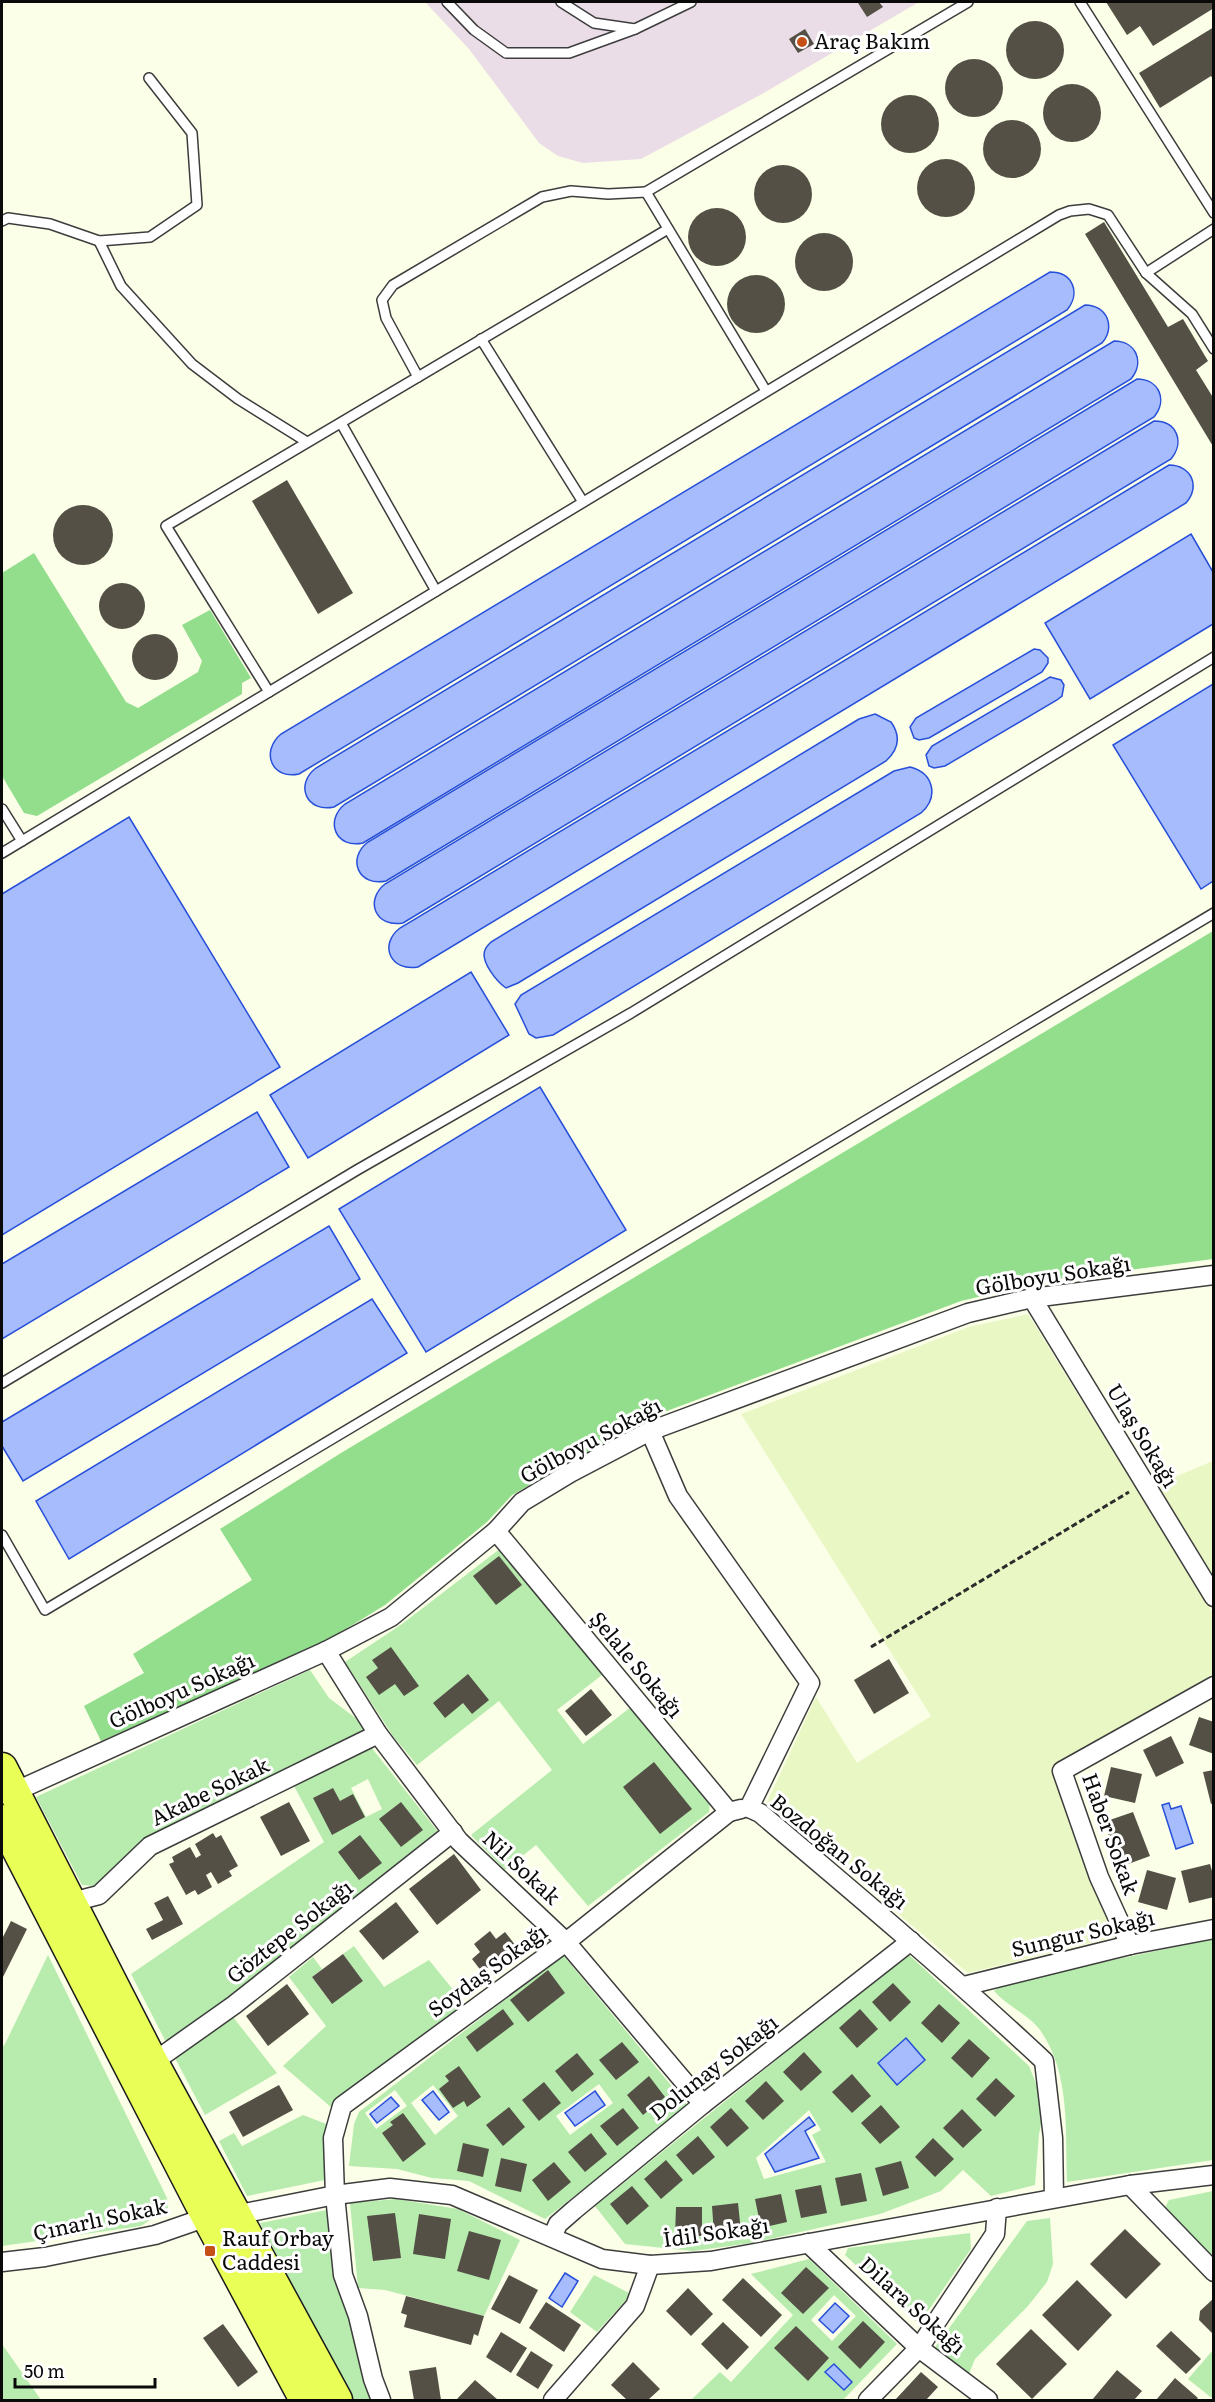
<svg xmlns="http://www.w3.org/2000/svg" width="1215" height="2402" viewBox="0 0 1215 2402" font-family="Literata,serif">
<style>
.industrial{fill:#ebdde7}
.farmland{fill:#e9f7c5}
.green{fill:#b7ecae;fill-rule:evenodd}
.forest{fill:#92de8c}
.water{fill:#a6bcfc;stroke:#274fd9;stroke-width:1.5}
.building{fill:#545046}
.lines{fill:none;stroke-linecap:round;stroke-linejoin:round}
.lane-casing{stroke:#3d3d3d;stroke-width:12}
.street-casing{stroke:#3d3d3d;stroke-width:21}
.primary-casing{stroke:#1b1b1b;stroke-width:33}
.path{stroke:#2c2c2c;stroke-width:3;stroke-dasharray:6 3;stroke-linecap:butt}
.lane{stroke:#fff;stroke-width:9}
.street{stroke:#fff;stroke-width:18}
.primary{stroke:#e9ff57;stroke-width:30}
.poi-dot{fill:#c55017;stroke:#fff;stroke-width:2}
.labels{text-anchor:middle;stroke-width:6;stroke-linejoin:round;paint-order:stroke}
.poi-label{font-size:21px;fill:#0a0a0a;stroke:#fff;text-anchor:start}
.street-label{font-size:21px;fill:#0a0a0a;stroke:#fff}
</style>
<rect width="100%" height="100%" fill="#fbffe7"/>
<path class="industrial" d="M425 2H919L762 94 641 159 583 163 558 156 539 143 469 49Z"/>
<g class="farmland">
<path d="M1028 1314 1213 1613V1674L1053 1767 1091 1875 1119 1936 968 1973 767 1802 816 1697 857 1763 931 1716 741 1414 969 1327Z"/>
<path d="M1213 1461V1580L1158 1484Z"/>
</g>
<g class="green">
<path d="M501 1548 602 1675 557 1710 583 1744 631 1707 710 1798 709 1812 588 1906 536 1845 505 1870 471 1835 552 1770 499 1701 417 1765 393 1736 345 1662 402 1624Z"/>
<path d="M310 1670 329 1698 365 1725 369 1733 147 1841 97 1886 82 1885 36 1797Z"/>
<path d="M371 1747 439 1833 231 1997 167 2044 131 1974 324 1842 294 1786ZM368 1779 382 1809 366 1817 351 1788Z"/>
<path d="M1213 1939V2160L1067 2182C1065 2132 1071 2073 1040 2030 1029 2015 1007 2006 994 1991L1004 1983Z"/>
<path d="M354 1946 384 1987 429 1960 467 2007 332 2108 283 2066 326 2026 289 1977 313 1957 322 1969 312 1977 331 2003 363 1981 343 1954Z"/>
<path d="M908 1954 1029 2066 1045 2106 1039 2134 1035 2185 991 2196 963 2170 941 2191 880 2214 752 2243 693 2251 625 2244 595 2206ZM809 2110 821 2130 812 2135 826 2162 764 2179 756 2158Z"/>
<path d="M48 1955 167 2198 168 2208 141 2226 2 2246V2045L4 2046Z"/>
<path d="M563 1955 689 2107 545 2219 469 2181 432 2178 397 2169 349 2166 354 2124 359 2112ZM599 2084 613 2103 570 2135 556 2116ZM433 2085 458 2116 435 2135 411 2103ZM395 2090 407 2106 376 2129 365 2113Z"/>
<path d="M233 2017 277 2073 205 2115 175 2058Z"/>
<path d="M303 2115 329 2125 325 2140V2180L247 2196 219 2141 234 2133 242 2146Z"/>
<path d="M1213 2191V2258L1164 2209 1169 2200Z"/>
<path d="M396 2199 458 2209 520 2240 484 2316 385 2290 358 2288 350 2203Z"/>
<path d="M327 2210 362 2377 371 2400H353L260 2223Z"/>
<path d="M1050 2218 1053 2264 1047 2282 1028 2306 975 2359 968 2376 934 2349 1027 2221Z"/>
<path d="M970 2233 971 2249 919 2324 845 2255 848 2248Z"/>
<path d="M809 2259 897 2344 843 2400H691L720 2372 731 2382 793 2315 751 2274ZM834 2295 856 2316 832 2341 811 2320Z"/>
<path d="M594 2275 629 2293 628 2298 597 2332 570 2312Z"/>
<path d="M2 2344 41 2400H2Z"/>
<path d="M1213 2350V2399L1188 2379Z"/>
</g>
<g class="forest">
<path d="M34 553 126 702 138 708 198 672 202 661 182 625 210 610 251 678 242 683V694L37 816 24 813 2 776V573Z"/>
<path d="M1213 931V1259L1046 1281 961 1301 648 1418 512 1495 487 1522 385 1605 318 1646 101 1741 84 1706 144 1673 133 1654 252 1580 220 1529 341 1453Z"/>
</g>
<g class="water">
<path d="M1050 272C1073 272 1081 293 1067 310L299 774C272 780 260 752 281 734Z"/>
<path d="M1085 305C1107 305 1116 327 1102 343L334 807C307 813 294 785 316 768Z"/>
<path d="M1114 341C1136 341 1145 362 1131 379L363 843C336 849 324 821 345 804Z"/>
<path d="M1137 379C1159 379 1168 400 1154 417L386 881C359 887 346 859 368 842Z"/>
<path d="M1154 421C1177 421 1185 442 1171 459L403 923C376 928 364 901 385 884Z"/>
<path d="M1169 465C1191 465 1201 486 1186 503L418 967C391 972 378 945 400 928Z"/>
<path d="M1191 534 1213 572V624L1090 699 1045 623Z"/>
<path d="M1034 649 1040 650 1048 658V663L1042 672 929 738 919 740 914 738 910 727 916 718Z"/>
<path d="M1050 677 1061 680 1064 685 1062 696 1057 700 945 766 934 768 929 766 926 755 932 746Z"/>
<path d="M1213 684V881L1201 889 1113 745Z"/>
<path d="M875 714 891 722C901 736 899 749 886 761L518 983 506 988C497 982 480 961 485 950 486 947 489 944 491 942L859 719Z"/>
<path d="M910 767C934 773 939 797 921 813L553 1035 536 1038 529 1034 515 1004 521 995 894 771Z"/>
<path d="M129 817 280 1067 2 1235V894Z"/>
<path d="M471 972 509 1035 308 1158 270 1095Z"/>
<path d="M540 1087 626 1230 426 1352 339 1209Z"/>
<path d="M257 1112 289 1167 2 1339V1264Z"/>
<path d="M329 1226 360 1279 23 1481 2 1446V1422Z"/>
<path d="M372 1299 407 1353 69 1559 36 1501Z"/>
<path d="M1169 1803 1171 1809 1181 1806 1193 1843 1176 1849 1162 1805Z"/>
<path d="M906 2038 925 2060 897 2085 878 2063Z"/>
<path d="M433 2091 449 2112 439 2120 422 2100Z"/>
<path d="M595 2091 605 2105 575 2126 565 2113Z"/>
<path d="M391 2097 399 2106 377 2123 370 2114Z"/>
<path d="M809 2117 815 2125 805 2131 819 2158 775 2172 765 2154Z"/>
<path d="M565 2273 578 2281 562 2307 549 2298Z"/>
<path d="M835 2303 849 2316 833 2333 819 2320Z"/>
<path d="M834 2364 852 2382 844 2390 825 2372Z"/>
</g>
<g class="building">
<path d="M860 2H879L883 7 867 17 858 3Z"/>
<path d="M1106 2H1214V8L1153 46 1140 26 1127 35Z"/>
<circle cx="1035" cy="50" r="29"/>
<path d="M1214 27V81L1211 76 1160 108 1139 73Z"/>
<path d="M805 29 814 44 798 53 789 39Z"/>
<circle cx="974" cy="88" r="29"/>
<circle cx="1072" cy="113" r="29"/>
<circle cx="910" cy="124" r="29"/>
<circle cx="1012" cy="149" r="29"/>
<circle cx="946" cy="188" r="29"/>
<circle cx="783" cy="194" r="29"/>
<circle cx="717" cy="237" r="29"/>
<path d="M1104 222 1168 327 1183 319 1208 361 1196 370 1214 399V448L1085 234Z"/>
<circle cx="824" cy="262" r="29"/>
<circle cx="756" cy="304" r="29"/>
<path d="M287 480 353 593 318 614 252 501Z"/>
<circle cx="83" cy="535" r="30"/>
<circle cx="122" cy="606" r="23"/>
<circle cx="155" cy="657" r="23"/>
<path d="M499 1556 522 1585 496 1605 473 1576Z"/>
<path d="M391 1647 419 1686 404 1696 395 1684 379 1695 366 1677 378 1668 372 1660Z"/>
<path d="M889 1659 909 1693 874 1714 854 1680Z"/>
<path d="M468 1674 489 1700 472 1714 463 1703 445 1718 433 1703Z"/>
<path d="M591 1689 612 1715 586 1736 565 1711Z"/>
<path d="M1199 1717 1214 1722V1754L1189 1745Z"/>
<path d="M1171 1736 1184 1763 1156 1777 1143 1750Z"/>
<path d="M654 1762 692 1809 660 1834 623 1787Z"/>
<path d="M1111 1767 1142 1774 1135 1803 1104 1796Z"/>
<path d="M1214 1770V1803L1211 1804 1203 1772Z"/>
<path d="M333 1788 340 1801 353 1794 365 1817 332 1835 313 1798Z"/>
<path d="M289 1802 310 1841 281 1856 260 1817Z"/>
<path d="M401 1802 423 1830 401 1847 379 1819Z"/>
<path d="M1133 1812 1150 1856 1120 1867 1104 1822Z"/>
<path d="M213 1833 216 1838 221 1835 238 1866 229 1871 232 1876 218 1884 211 1872 206 1875 212 1887 198 1895 195 1890 186 1895 169 1864 174 1862 172 1857 190 1847 196 1858 201 1855 195 1844Z"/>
<path d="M360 1835 382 1863 359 1880 338 1852Z"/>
<path d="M454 1854 481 1890 437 1925 409 1889Z"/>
<path d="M1210 1864 1214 1878V1897L1189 1903 1181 1871Z"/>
<path d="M1147 1870 1176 1878 1167 1910 1138 1902Z"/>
<path d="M168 1896 183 1924 152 1940 146 1929 163 1920 154 1903Z"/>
<path d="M396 1902 419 1932 383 1960 359 1931Z"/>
<path d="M11 1921 27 1929 2 1979V1939Z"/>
<path d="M490 1931 496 1939 505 1932 516 1946 482 1972 472 1959 480 1952 474 1944Z"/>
<path d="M343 1954 363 1981 332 2004 312 1977Z"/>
<path d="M548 1970 565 1993 528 2022 510 2000Z"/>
<path d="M893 1983 911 2002 890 2022 872 2002Z"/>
<path d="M287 1984 309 2014 268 2046 246 2016Z"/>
<path d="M939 2004 960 2023 942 2043 921 2023Z"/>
<path d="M503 2009 514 2024 477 2052 466 2037Z"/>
<path d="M860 2009 878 2029 857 2048 839 2028Z"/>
<path d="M969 2039 990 2058 972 2078 951 2058Z"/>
<path d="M622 2042 639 2062 616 2080 599 2060Z"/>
<path d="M804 2052 822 2072 801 2091 783 2072Z"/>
<path d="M577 2053 594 2074 572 2092 555 2071Z"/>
<path d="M459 2066 481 2097 467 2107 464 2101 453 2108 439 2089 449 2081 445 2076Z"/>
<path d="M852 2074 871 2096 852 2113 832 2092Z"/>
<path d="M649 2076 665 2097 643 2115 627 2095Z"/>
<path d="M996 2078 1015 2096 995 2117 976 2099Z"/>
<path d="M766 2081 784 2101 763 2120 745 2101Z"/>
<path d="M544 2082 561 2103 539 2121 522 2100Z"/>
<path d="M279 2085 293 2110 243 2137 229 2112Z"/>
<path d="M881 2105 900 2127 880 2144 861 2123Z"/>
<path d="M509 2107 525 2127 503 2146 486 2125Z"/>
<path d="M623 2108 639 2128 617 2146 600 2126Z"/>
<path d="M731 2108 749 2128 727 2147 710 2127Z"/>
<path d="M962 2109 982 2130 963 2148 943 2128Z"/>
<path d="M403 2113 426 2144 403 2162 382 2133 393 2125 390 2122Z"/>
<path d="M591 2133 607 2154 585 2172 568 2152Z"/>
<path d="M698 2136 715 2157 693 2175 676 2155Z"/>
<path d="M933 2138 954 2159 935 2177 915 2157Z"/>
<path d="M463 2143 489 2149 483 2177 457 2171Z"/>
<path d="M501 2158 527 2164 521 2192 495 2186Z"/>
<path d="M666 2160 683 2180 661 2199 644 2179Z"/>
<path d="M901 2161 909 2188 883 2196 875 2168Z"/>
<path d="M554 2162 571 2182 548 2201 532 2180Z"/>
<path d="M861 2173 867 2201 841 2206 835 2178Z"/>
<path d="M821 2185 827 2213 801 2218 795 2190Z"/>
<path d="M632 2186 649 2206 627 2225 610 2204Z"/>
<path d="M781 2194 787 2222 761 2228 755 2199Z"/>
<path d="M738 2203 741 2232 714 2234 712 2206Z"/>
<path d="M676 2207H702V2236H675Z"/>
<path d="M395 2213 401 2258 373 2261 367 2216Z"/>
<path d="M419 2214 451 2219 445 2259 413 2254Z"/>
<path d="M1125 2229 1161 2264 1126 2299 1090 2264Z"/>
<path d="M469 2231 501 2240 489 2280 457 2271Z"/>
<path d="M806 2267 829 2288 803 2314 781 2293Z"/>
<path d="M509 2275 538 2290 520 2324 491 2309Z"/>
<path d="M743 2278 782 2315 761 2337 722 2300Z"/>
<path d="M1077 2280 1112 2315 1078 2351 1042 2315Z"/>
<path d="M688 2288 713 2314 691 2336 666 2311Z"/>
<path d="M406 2296 484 2316 478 2336 474 2334 471 2345 404 2327 407 2315 401 2313Z"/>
<path d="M1214 2298V2335L1199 2320 1200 2311Z"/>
<path d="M546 2302 581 2325 564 2352 529 2328Z"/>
<path d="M863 2321 885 2342 860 2369 838 2347Z"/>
<path d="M723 2322 749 2347 727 2370 701 2344Z"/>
<path d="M223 2324 258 2372 238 2387 203 2338Z"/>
<path d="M796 2326 829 2358 808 2381 774 2348Z"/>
<path d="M1031 2329 1067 2364 1032 2399 996 2364Z"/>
<path d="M1171 2331 1201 2359 1186 2374 1156 2346Z"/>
<path d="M501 2332 527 2348 511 2373 486 2357Z"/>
<path d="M531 2351 553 2365 538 2389 516 2375Z"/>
<path d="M633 2362 660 2389 648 2400H627L611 2385Z"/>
<path d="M436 2367 441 2400H414L409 2371Z"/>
<path d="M1117 2370 1142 2391 1134 2400H1092Z"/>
<path d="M921 2372 938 2387 926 2400H895Z"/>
<path d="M1175 2378 1198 2398 1196 2400H1156Z"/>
<path d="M475 2380 498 2400H459L457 2399Z"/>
</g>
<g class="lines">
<g class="lane-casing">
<g id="lane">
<path d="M447 2 474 30 506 53H569L635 29"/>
<path d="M561 2 594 23 635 29 691 2"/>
<path d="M1080 2 1214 213"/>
<path d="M2 221 8 218 50 224 99 241 150 237 197 205 192 133 149 78"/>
<path d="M99 241 121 286 192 364 238 399 307 442"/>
<path d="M1146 273 1214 229"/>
<path d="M481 339 583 502"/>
<path d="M418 377 386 318 382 300 393 285 542 197 571 191 608 194 646 192"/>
<path d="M766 391 646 192 968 2"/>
<path d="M341 423 436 591"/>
<path d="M269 692 166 526 668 229"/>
<path d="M2 809 22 841"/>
<path d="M2 853 1059 215 1070 211 1089 209 1108 215 1146 273 1192 314 1214 349"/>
<path d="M2 1383 357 1170 631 1013 1214 657"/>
<path d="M2 1535 45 1610 1214 913"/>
</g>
</g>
<g class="street-casing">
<g id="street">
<path d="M1032 1298 1214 1597"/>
<path d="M650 1431 678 1496 810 1683 749 1808"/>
<path d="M496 1531 729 1812 741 1809"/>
<path d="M326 1651 378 1734 459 1841 566 1942 703 2104"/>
<path d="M14 1792 326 1651 391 1617 496 1531 522 1502 570 1473 650 1431 968 1313 1032 1298 1214 1275"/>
<path d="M749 1808 760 1813C856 1894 952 1975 1044 2061L1053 2138 1054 2198"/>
<path d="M72 1902 99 1895 150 1846 378 1734"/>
<path d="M1130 1945 1099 1877 1062 1771 1214 1686"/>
<path d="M964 1986 1130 1945 1214 1929"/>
<path d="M151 2059 162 2056 234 2005 453 1832"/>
<path d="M1130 2185 1214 2272"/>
<path d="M235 2215 335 2195 390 2188 452 2195 602 2259 650 2265 711 2261 1130 2185 1214 2175"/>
<path d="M552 2237 558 2224 574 2210 703 2104 911 1941"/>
<path d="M808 2243 919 2348 988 2400"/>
<path d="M2 2262 45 2257 155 2235 207 2217"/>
<path d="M381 2400 373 2379 358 2316 343 2275 335 2195 333 2138 342 2106 566 1942 729 1812"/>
<path d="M553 2400 635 2306 650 2265"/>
<path d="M868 2400 919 2348 995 2234 997 2208"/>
</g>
</g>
<g class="primary-casing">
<g id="primary">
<path d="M2 1768 151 2059 337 2400"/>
<path d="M2 1820 207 2217 305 2400"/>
</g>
</g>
<path class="path" d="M871 1647 1129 1492"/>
<use href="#lane" class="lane"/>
<use href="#street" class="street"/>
<use href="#primary" class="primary"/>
</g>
<g class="poi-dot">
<circle cx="802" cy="42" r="6"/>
<rect x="204" y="2245" width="12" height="12" rx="3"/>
</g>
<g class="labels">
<g class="poi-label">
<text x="814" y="49">Araç Bakım</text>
<text x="222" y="2246">Rauf Orbay<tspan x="222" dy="24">Caddesi</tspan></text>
</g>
<g class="street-label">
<text transform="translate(1053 1276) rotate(-9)" y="7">Gölboyu Sokağı</text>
<text transform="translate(1142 1436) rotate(59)" y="7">Ulaş Sokağı</text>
<text transform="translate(591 1441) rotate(-28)" y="7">Gölboyu Sokağı</text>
<text transform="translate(636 1665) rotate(50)" y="7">Şelale Sokağı</text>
<text transform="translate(182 1691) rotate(-24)" y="7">Gölboyu Sokağı</text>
<text transform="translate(210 1792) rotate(-26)" y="7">Akabe Sokak</text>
<text transform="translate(1110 1834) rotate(70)" y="7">Haber Sokak</text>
<text transform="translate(839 1852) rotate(39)" y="7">Bozdoğan Sokağı</text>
<text transform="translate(521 1868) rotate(43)" y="7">Nil Sokak</text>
<text transform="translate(290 1932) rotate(-38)" y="7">Göztepe Sokağı</text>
<text transform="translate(1083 1934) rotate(-13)" y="7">Sungur Sokağı</text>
<text transform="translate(488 1971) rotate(-36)" y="7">Soydaş Sokağı</text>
<text transform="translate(714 2068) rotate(-38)" y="7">Dolunay Sokağı</text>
<text transform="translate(100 2220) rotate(-12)" y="7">Çınarlı Sokak</text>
<text transform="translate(716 2233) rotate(-8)" y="7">İdil Sokağı</text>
<text transform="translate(912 2306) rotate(42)" y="7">Dilara Sokağı</text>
</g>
</g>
<rect width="1215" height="2402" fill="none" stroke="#0a0a0a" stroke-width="6"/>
<path d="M15 2378v9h140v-9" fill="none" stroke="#0a0a0a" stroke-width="3"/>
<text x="24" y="2378" font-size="18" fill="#0a0a0a" stroke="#ffffff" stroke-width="4.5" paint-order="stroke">50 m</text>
</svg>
